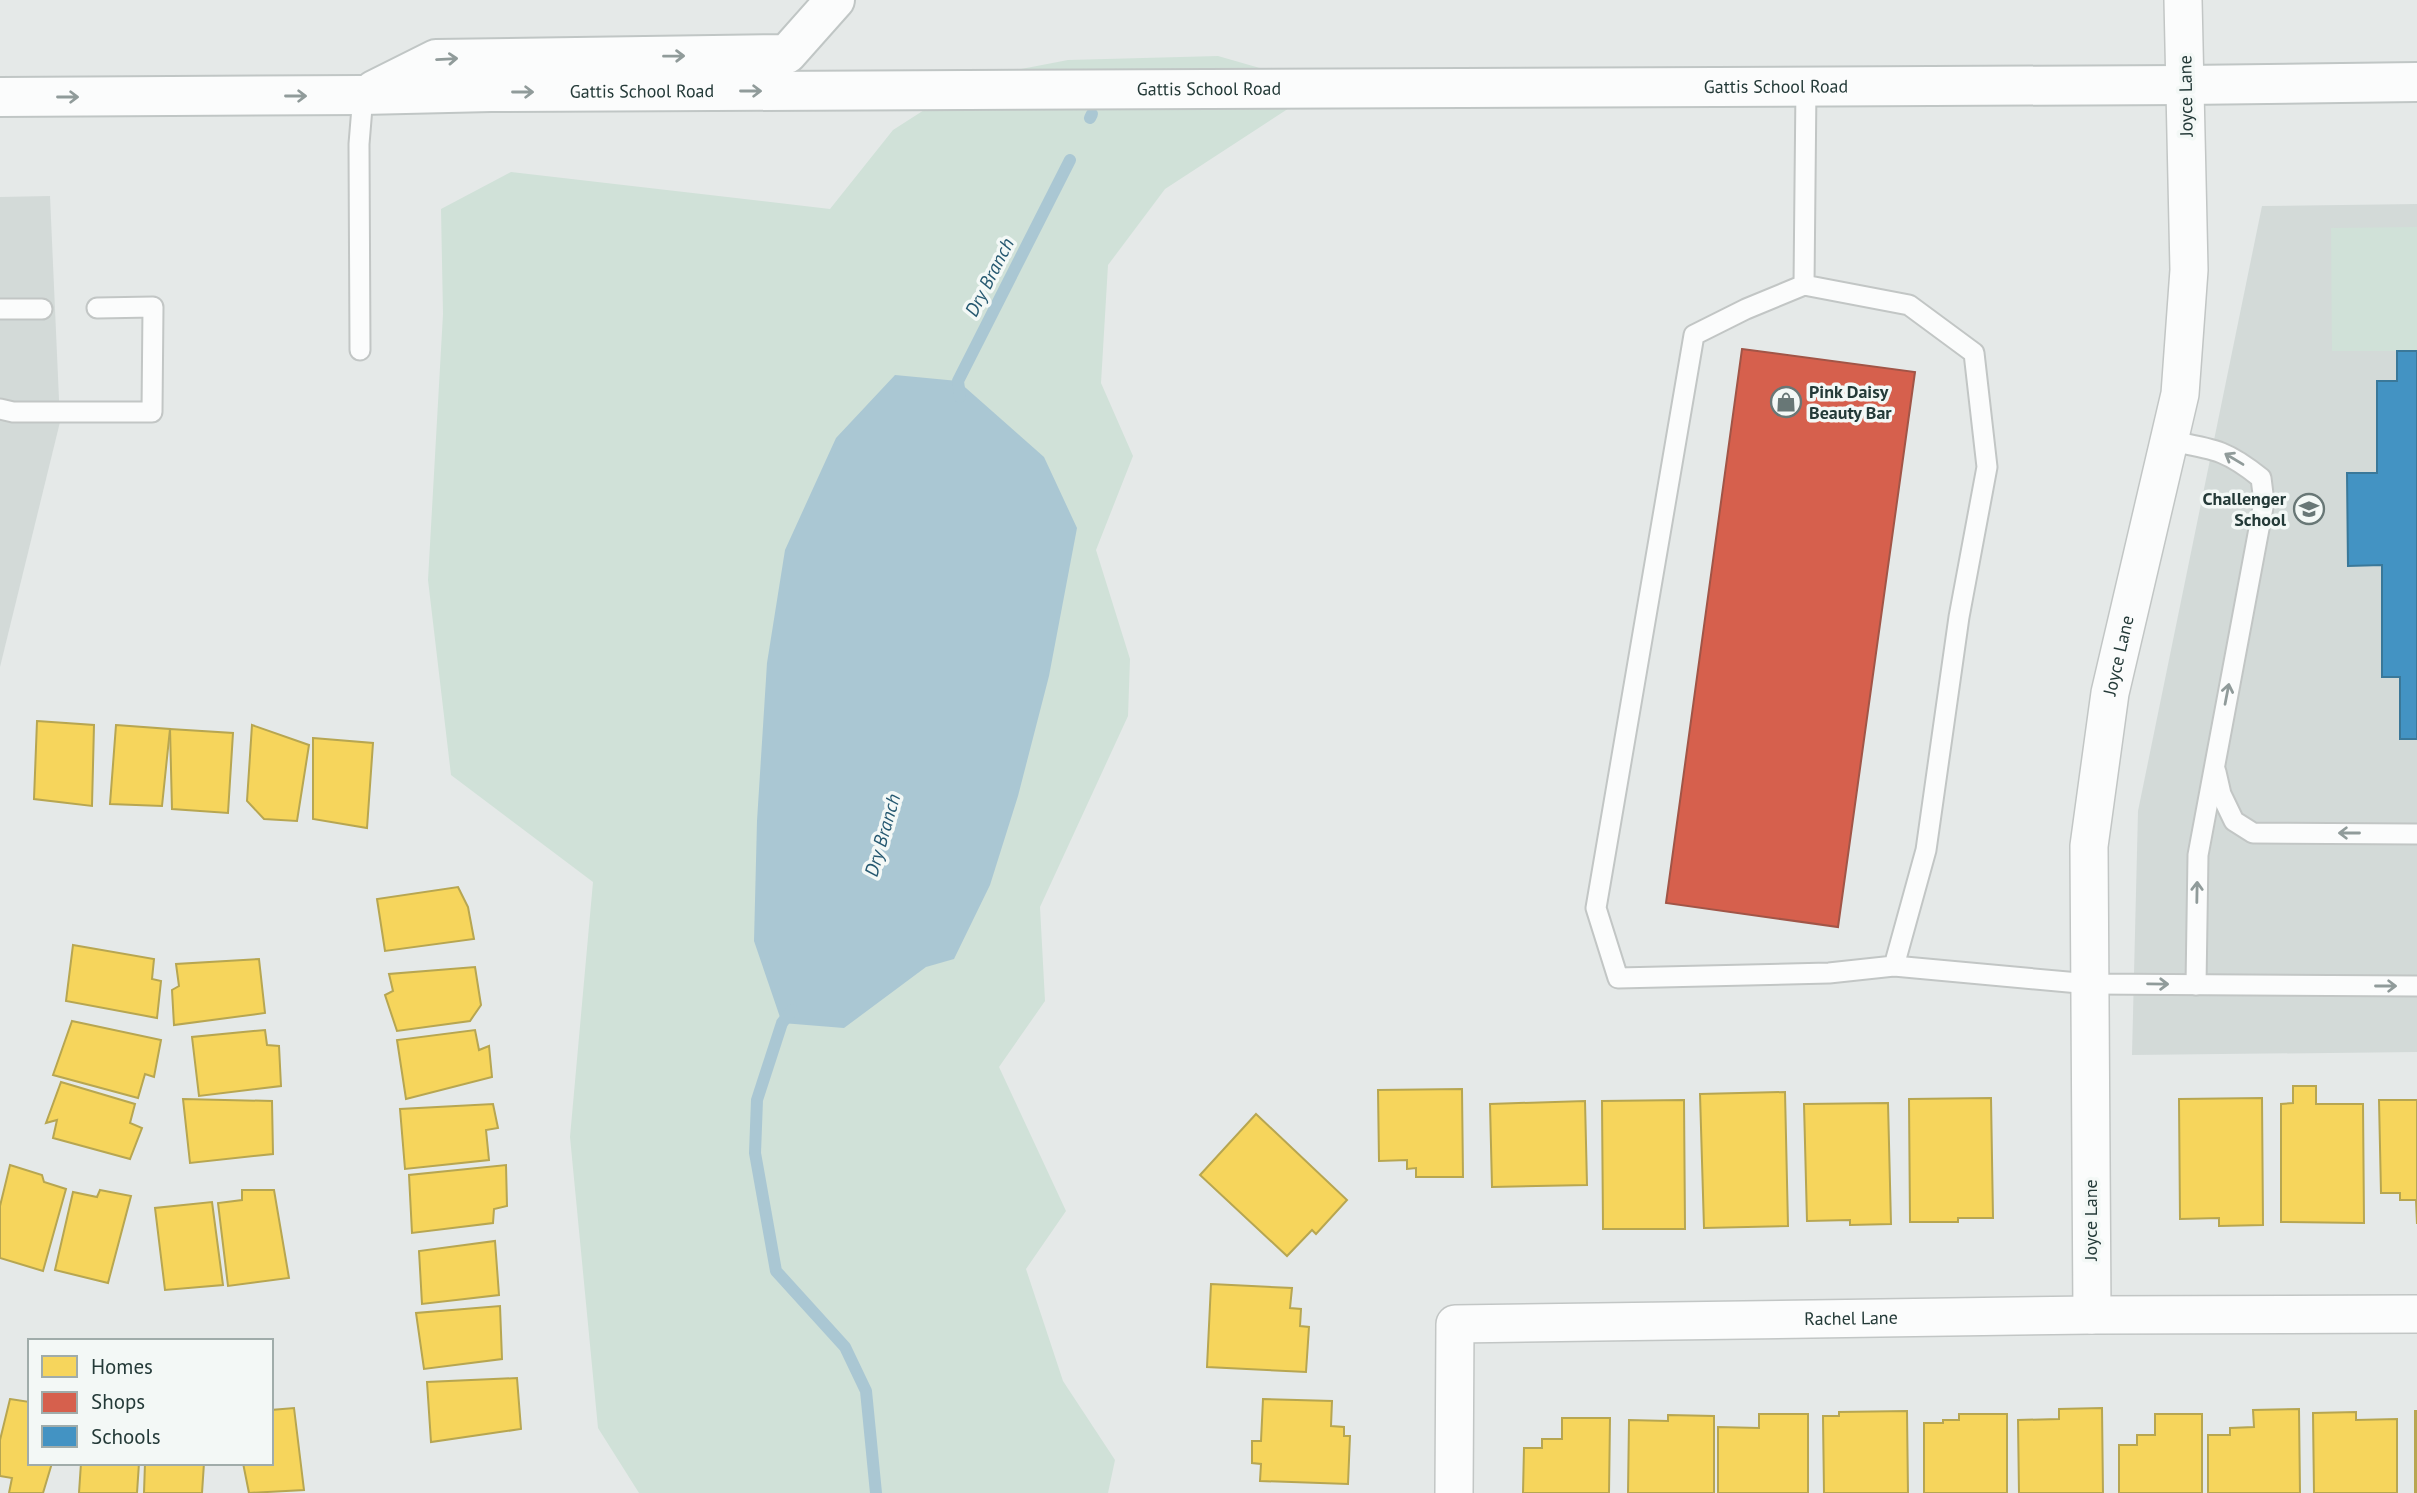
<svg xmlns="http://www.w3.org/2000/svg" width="2417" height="1493" viewBox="0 0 2417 1493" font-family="'PT Sans',sans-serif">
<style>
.built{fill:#d3dad8}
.green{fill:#d0e1d8}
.water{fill:#aac7d3}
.homes{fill:#f6d55c;stroke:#b7a651;stroke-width:2}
.shops{fill:#d6604d;stroke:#a15547;stroke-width:2}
.schools{fill:#4393c3;stroke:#3a7899;stroke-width:2}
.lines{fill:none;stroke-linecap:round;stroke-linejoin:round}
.stream{stroke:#aac7d3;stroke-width:12}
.service-casing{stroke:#c2c6c5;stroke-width:23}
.minor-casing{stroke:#c2c6c5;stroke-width:40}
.secondary-casing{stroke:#c0c6c5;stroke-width:42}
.service{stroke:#fbfcfc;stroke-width:19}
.minor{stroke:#fbfcfc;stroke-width:37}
.secondary{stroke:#fbfcfc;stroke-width:38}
.oneway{stroke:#909b9a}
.labels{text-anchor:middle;stroke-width:7;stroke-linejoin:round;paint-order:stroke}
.street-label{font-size:18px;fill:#243a38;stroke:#f3f8f6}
.poi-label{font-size:18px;font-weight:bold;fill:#243a38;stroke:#f3f8f6;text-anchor:start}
.water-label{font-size:19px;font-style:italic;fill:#255870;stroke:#f3f8f6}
</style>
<rect width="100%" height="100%" fill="#e5e9e8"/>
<g class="built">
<path d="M50 196 60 422 0 667V197Z"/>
<path d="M2417 204V1052L2132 1055 2138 811 2262 206Z"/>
</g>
<g class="green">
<path d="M1218 56 1323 86 1165 189 1108 265 1101 383 1133 456 1096 550 1130 659 1128 716 1040 907 1045 1001 999 1067 1066 1211 1026 1269 1063 1381 1115 1460 1108 1493H639L598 1428 570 1137 593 882 451 775 428 580 443 314 441 209 511 172 830 209 893 130 974 78 1068 60Z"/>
<path d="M2417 227V351H2332L2331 228Z"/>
</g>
<path class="water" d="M895 375 958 381 1044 457 1077 528 1049 676 1018 796 990 885 954 959 926 967 844 1028 782 1023 754 941 757 821 767 663 785 550 836 438Z"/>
<g class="homes">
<path d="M37 721 94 725 92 806 34 799Z"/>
<path d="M116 725 170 729 162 806 110 804Z"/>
<path d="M252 725 309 745 297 821 264 819 247 801Z"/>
<path d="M170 729 233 733 228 813 172 809Z"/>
<path d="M313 738 373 743 367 828 313 819Z"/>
<path d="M458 887 468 907 474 939 385 951 377 899Z"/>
<path d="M73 945 154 959 152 979 161 981 157 1018 66 1001Z"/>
<path d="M259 959 265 1013 174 1025 172 990 179 986 176 964Z"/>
<path d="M475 967 481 1005 470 1021 397 1031 385 995 393 991 389 974Z"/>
<path d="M72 1021 161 1040 154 1077 145 1074 138 1098 53 1075Z"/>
<path d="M265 1030 267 1045 279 1046 281 1086 199 1096 192 1037Z"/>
<path d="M475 1030 479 1050 489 1046 492 1077 406 1099 397 1040Z"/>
<path d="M61 1082 135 1104 130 1123 142 1128 130 1159 53 1138 57 1120 46 1123Z"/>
<path d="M2293 1086H2316V1104H2363L2364 1223 2281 1222V1104L2293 1103Z"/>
<path d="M1462 1089 1463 1177H1416V1168L1407 1169V1160L1379 1161 1378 1090Z"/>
<path d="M1785 1092 1788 1226 1704 1228 1700 1094Z"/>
<path d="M1991 1098 1993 1218H1958V1222H1910L1909 1099Z"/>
<path d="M2262 1098 2263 1225 2219 1226V1218L2180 1219 2179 1099Z"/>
<path d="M183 1099 272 1101 273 1154 190 1163Z"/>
<path d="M1684 1100 1685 1229H1603L1602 1101Z"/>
<path d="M2379 1100H2417V1224L2416 1200H2400V1193H2381Z"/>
<path d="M1585 1101 1587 1185 1492 1187 1490 1104Z"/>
<path d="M1888 1103 1891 1224 1850 1225V1220L1807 1221 1804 1104Z"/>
<path d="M493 1104 498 1128 486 1130 489 1160 405 1169 400 1109Z"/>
<path d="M1256 1114 1347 1200 1316 1234 1312 1230 1287 1256 1200 1175Z"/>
<path d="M10 1165 42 1175 44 1182 66 1189 43 1271 0 1258V1206Z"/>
<path d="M506 1165 507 1206 494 1209 493 1223 412 1233 409 1175Z"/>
<path d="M100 1190 131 1196 108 1283 55 1270 73 1192 97 1197Z"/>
<path d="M242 1190H274L289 1278 228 1286 218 1203 242 1200Z"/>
<path d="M212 1202 223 1285 165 1290 155 1208Z"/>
<path d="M495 1241 499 1295 422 1304 419 1251Z"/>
<path d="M1211 1284 1292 1288 1290 1308 1301 1309 1300 1326 1309 1327 1306 1372 1207 1367Z"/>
<path d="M500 1306 502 1359 424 1369 416 1313Z"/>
<path d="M517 1378 521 1429 431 1442 427 1382Z"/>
<path d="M10 1399 30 1402V1463H52L43 1493H9L12 1478 0 1476V1440Z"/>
<path d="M1263 1399 1332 1401 1331 1426 1344 1427V1436H1350L1348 1484 1260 1481 1261 1464 1252 1463V1441H1261Z"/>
<path d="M294 1408 304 1490 249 1493 243 1463H271V1410Z"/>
<path d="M2102 1408 2103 1493H2019L2018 1420 2059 1419V1409Z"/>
<path d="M2299 1409 2300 1493H2208V1435H2230V1428L2254 1427 2253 1410Z"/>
<path d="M1907 1411 1908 1493H1824L1823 1416H1839V1412Z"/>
<rect x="2415" y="1411" width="2" height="82"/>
<path d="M2356 1412V1420L2397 1419V1493H2314L2313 1413Z"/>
<path d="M1759 1414H1808V1493H1718V1427L1759 1428Z"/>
<path d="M1959 1414H2007V1493H1924V1423H1943V1420H1959Z"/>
<path d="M2155 1414H2202V1493H2119V1445H2137V1435H2155Z"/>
<path d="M1668 1415 1714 1416V1493H1628L1629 1420 1668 1421Z"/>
<path d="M1562 1418H1610L1609 1493H1523L1524 1448H1542V1439H1562Z"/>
<path d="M81 1463H139L137 1493H79Z"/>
<path d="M145 1463H204L202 1493H144Z"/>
</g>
<path class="shops" d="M1742 349 1915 372 1838 927 1666 903Z"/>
<path class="schools" d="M2397 351H2417V739H2400V677H2382V565L2348 566 2347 473H2377V381H2397Z"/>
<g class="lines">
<g class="stream">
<path d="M1090 118 1092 114"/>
<path d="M960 397 958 381 1070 160"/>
<path d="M792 1010 782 1023 757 1100 755 1153 776 1271 845 1347 866 1391 876 1493"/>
</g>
<g class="service-casing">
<g id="service">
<path d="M1804 285 1909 305 1974 353 1987 467 1959 617 1926 850 1894 966 1829 973 1618 978 1596 908 1694 335 1746 309 1804 285 1806 86"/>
<path d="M0 309H42"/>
<path d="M360 350 359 144 363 95"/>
<path d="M0 409 13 412H152L153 307 97 308"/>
<path d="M2169 441C2213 449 2225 449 2261 478L2264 502 2198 855 2196 985"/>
<path d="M2216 772 2221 794 2234 821 2253 833 2417 834"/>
<path d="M1894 966 2090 984 2417 986"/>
</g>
</g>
<g class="minor-casing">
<g id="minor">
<path id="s1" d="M2092 1315 2089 846 2110 693 2180 394 2189 270 2183 0"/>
<path id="s2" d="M1454 1493 1455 1324 2092 1315 2417 1314"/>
</g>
</g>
<g class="secondary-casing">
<g id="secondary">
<path d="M374 90 436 59 787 54 835 0"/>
<path id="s3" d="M0 97 363 95 491 92 2185 85 2417 82"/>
</g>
</g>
<use href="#service" class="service"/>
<use href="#minor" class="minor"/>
<use href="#secondary" class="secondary"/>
</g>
<defs><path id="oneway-shaft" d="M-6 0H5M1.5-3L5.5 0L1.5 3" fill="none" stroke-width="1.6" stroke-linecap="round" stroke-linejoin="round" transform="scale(1.75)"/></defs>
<g class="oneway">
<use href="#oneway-shaft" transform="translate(674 56) rotate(-1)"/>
<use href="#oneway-shaft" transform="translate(447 59) rotate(-3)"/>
<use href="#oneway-shaft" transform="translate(751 91)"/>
<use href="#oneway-shaft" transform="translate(523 92)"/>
<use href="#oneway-shaft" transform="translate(296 96)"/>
<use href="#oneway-shaft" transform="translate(68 97)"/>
<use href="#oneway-shaft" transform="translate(2234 459) rotate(-149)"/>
<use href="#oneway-shaft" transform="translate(2227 694) rotate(-79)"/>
<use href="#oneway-shaft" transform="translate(2349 833) rotate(-180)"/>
<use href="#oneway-shaft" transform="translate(2197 892) rotate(-89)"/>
<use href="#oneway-shaft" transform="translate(2158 984) rotate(1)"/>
<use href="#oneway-shaft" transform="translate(2386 986)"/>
</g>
<defs>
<g id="shop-ring" transform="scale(1.575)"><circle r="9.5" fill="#f3f8f6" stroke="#687776" stroke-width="1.5"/><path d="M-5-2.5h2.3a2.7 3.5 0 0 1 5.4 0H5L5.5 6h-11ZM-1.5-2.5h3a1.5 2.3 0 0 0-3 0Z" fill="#687776"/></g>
<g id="school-ring" transform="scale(1.575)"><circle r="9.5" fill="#f3f8f6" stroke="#687776" stroke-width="1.5"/><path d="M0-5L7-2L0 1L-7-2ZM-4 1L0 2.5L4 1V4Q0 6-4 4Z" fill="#687776"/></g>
</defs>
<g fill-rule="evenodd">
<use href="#shop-ring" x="1786" y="402"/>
<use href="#school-ring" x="2309" y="509"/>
</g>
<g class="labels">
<g class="street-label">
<text dy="6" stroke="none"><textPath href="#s3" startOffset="1776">Gattis School Road</textPath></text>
<text dy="6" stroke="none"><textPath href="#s3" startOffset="1209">Gattis School Road</textPath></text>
<text dy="6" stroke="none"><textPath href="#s3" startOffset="642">Gattis School Road</textPath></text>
<text transform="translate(2186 96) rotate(-91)" y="6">Joyce Lane</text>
<text dy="6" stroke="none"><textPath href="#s1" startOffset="662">Joyce Lane</textPath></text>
<text transform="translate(2091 1220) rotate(-90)" y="6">Joyce Lane</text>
<text dy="6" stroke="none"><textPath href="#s2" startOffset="565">Rachel Lane</textPath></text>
</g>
<g class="poi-label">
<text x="1809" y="398">Pink Daisy<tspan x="1809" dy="21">Beauty Bar</tspan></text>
<text x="2286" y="505" text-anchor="end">Challenger<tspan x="2286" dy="21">School</tspan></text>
</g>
<g class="water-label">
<text transform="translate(989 277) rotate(-63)" y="7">Dry Branch</text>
<text transform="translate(882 835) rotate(-74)" y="7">Dry Branch</text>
</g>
</g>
<rect x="28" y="1339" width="245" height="126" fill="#f3f8f6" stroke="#a0acaa" stroke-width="2"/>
<rect x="42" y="1356" width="35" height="21" fill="#f6d55c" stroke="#a0acaa" stroke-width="2"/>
<text x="91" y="1374" font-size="21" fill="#243a38">Homes</text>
<rect x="42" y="1392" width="35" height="21" fill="#d6604d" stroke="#a0acaa" stroke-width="2"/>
<text x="91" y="1409" font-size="21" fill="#243a38">Shops</text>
<rect x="42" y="1426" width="35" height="21" fill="#4393c3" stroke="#a0acaa" stroke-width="2"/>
<text x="91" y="1444" font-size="21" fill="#243a38">Schools</text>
</svg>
